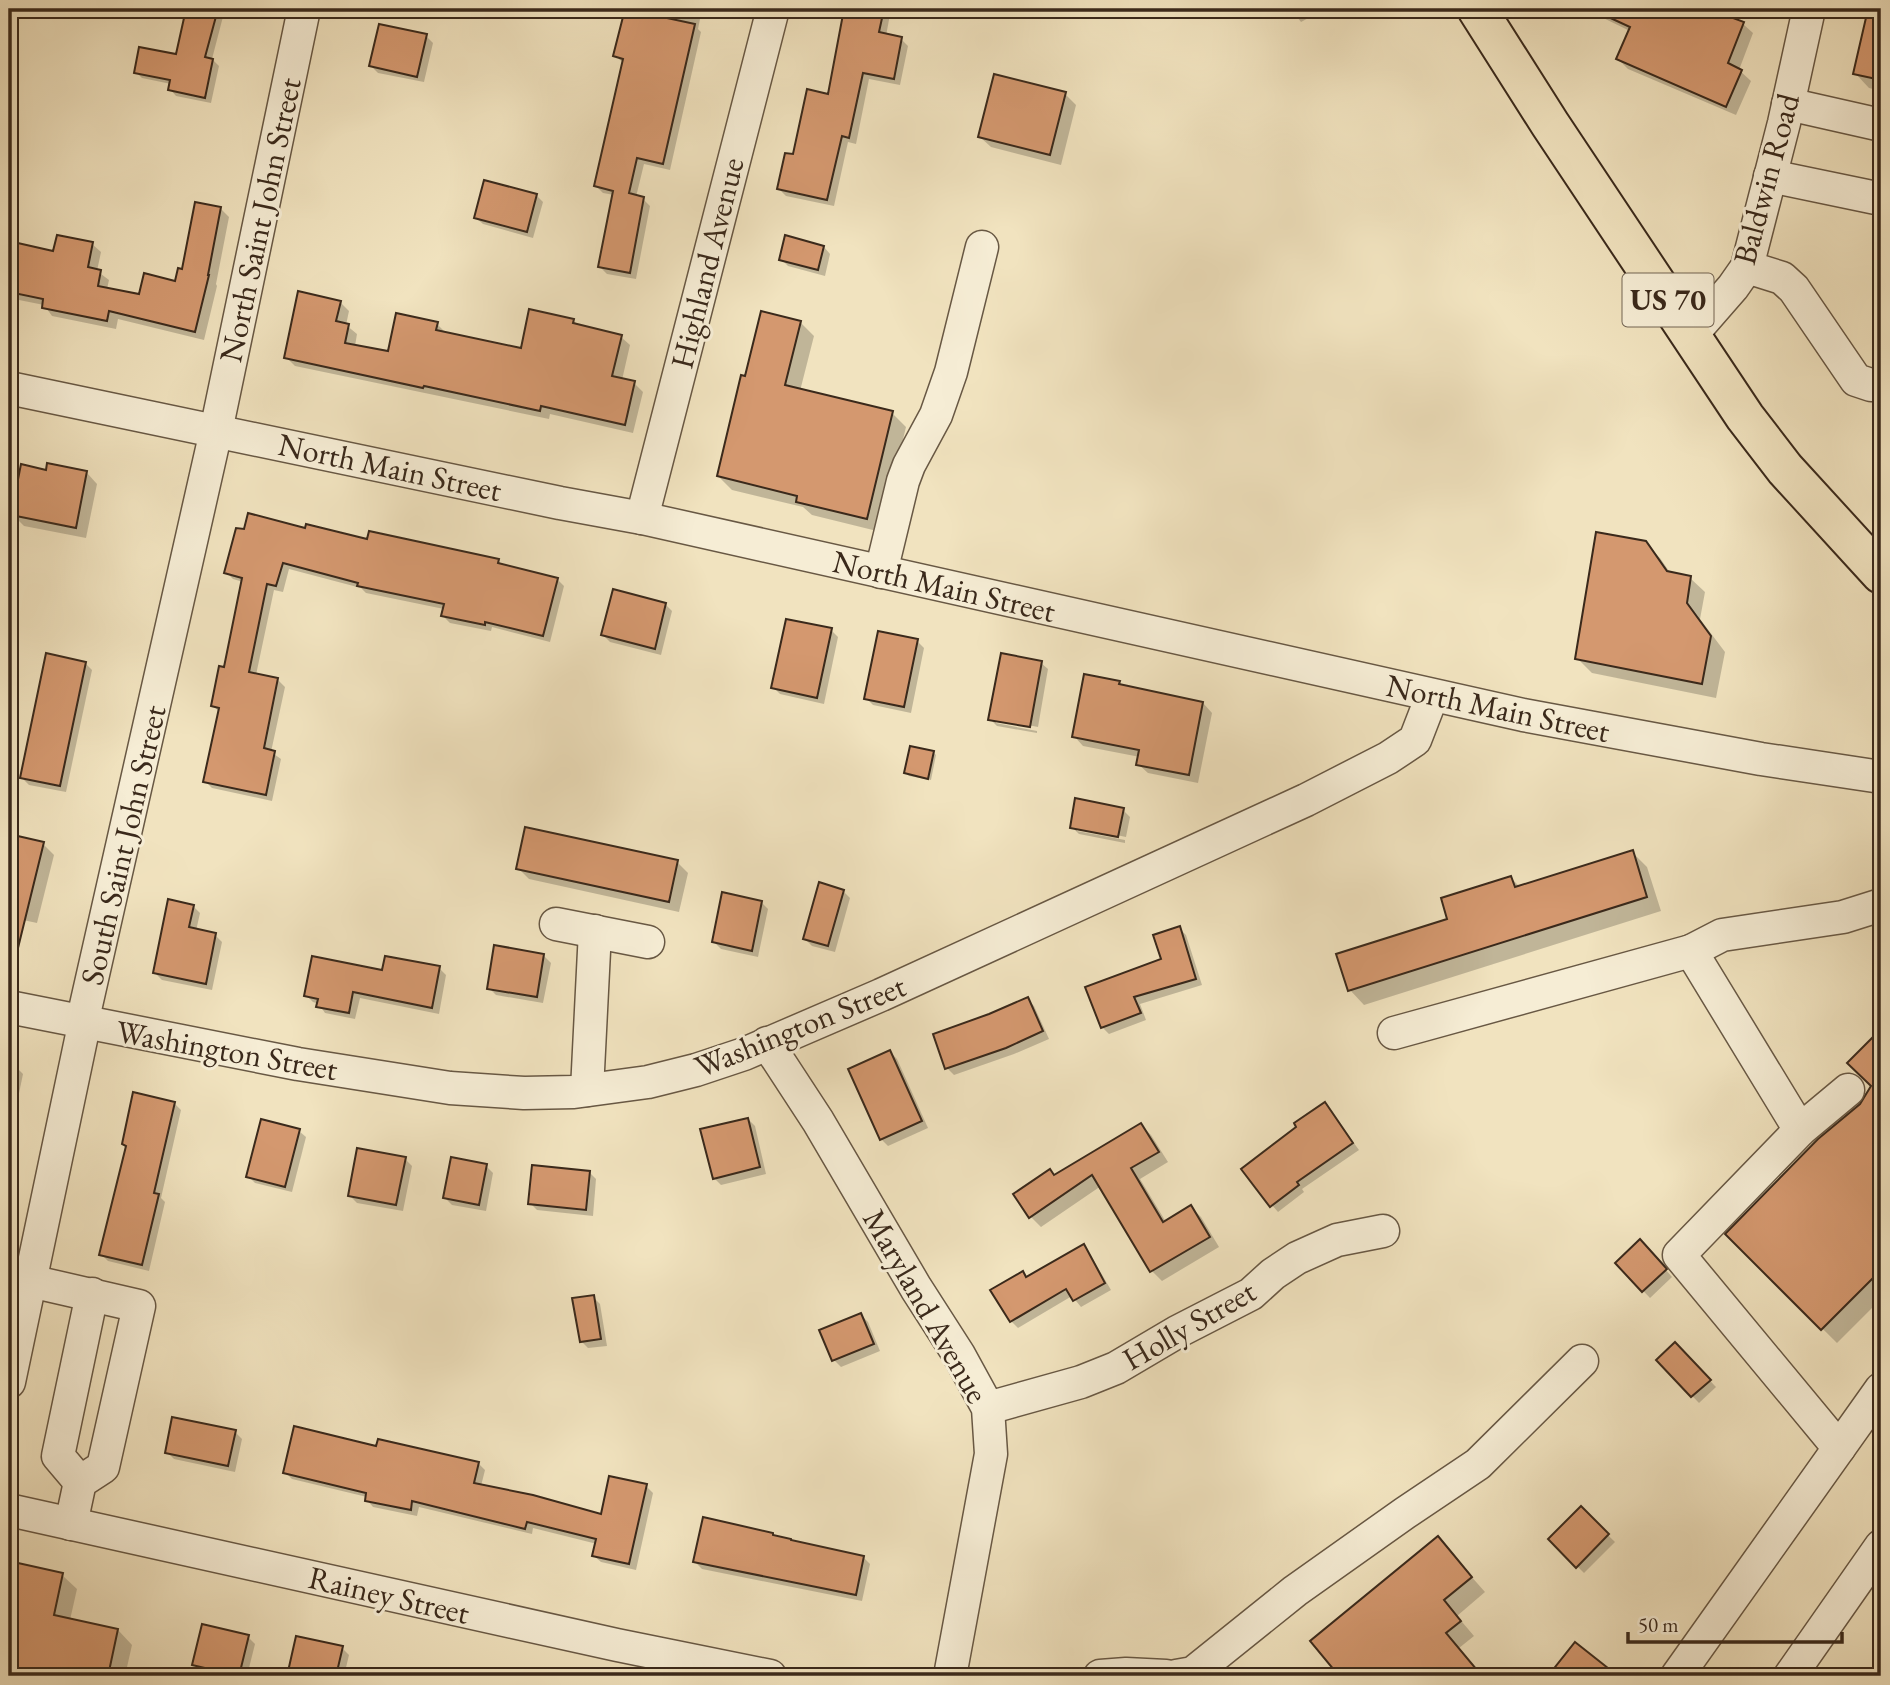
<svg xmlns="http://www.w3.org/2000/svg" width="1890" height="1685" viewBox="0 0 1890 1685" font-family="'EB Garamond',serif">
<style>
.shadow{fill:#0003}
.building{fill:#d4986f;stroke:#3a291b;stroke-width:2}
.lines{fill:none;stroke-linecap:round;stroke-linejoin:round}
.minor-casing{stroke:#685844;stroke-width:35}
.major-casing{stroke:#3a291b;stroke-width:42}
.minor{stroke:#f6edd5;stroke-width:32}
.major{stroke:#f1e3bf;stroke-width:38}
.labels{text-anchor:middle;stroke-width:6;stroke-linejoin:round;paint-order:stroke}
.shield{fill:#f6edd5;stroke:#726453;stroke-width:2}
.shield-label{font-size:30px;font-weight:bold;fill:#3a291b}
.street-label{font-size:32px;fill:#3a291b;stroke:#f6edd5}
</style>
<rect width="100%" height="100%" fill="#f1e3bf"/>
<filter id="stains"><feTurbulence type="fractalNoise" baseFrequency=".00286" numOctaves="4"/><feColorMatrix values="0 0 0 0 .2 0 0 0 0 .09 0 0 0 0 .02 0 0 0 .5 -.17"/></filter>
<radialGradient id="worn" r=".72"><stop offset=".6" stop-color="#630" stop-opacity="0"/><stop offset="1" stop-color="#630" stop-opacity=".3"/></radialGradient>
<g class="shadow">
<path d="M170 9H225L212 59 219 66 211 103 176 96 170 89 171 84 142 78 136 72 177 56 186 15 174 12Z"/>
<path d="M626 9H702L698 29 701 32 670 170 644 164 636 197 643 199 650 206 636 279 607 274 600 267 614 195 603 193 596 186 624 63 615 56Z"/>
<path d="M842 9H891L886 36 901 39 908 46 900 85 869 79 856 144 848 142 834 206 786 196 779 189 794 157 829 96 845 16 841 13Z"/>
<path d="M1291 9H1325L1301 22Z"/>
<path d="M1588 9H1704L1743 24 1753 33 1739 70 1751 81 1736 115 1628 69 1618 59 1630 31 1593 13Z"/>
<path d="M1869 9H1881V91L1869 88 1855 73Z"/>
<path d="M426 36 433 43 424 82 378 73 371 66Z"/>
<path d="M1065 94 1076 105 1061 165 991 147 980 137Z"/>
<path d="M536 195 543 202 533 238 483 224 476 218Z"/>
<path d="M220 208 229 217 216 284 217 286 204 340 118 319 116 329 52 316 44 305 9 298V237L13 243 55 253 92 244 101 252 97 271 109 280 107 289 140 296 176 283Z"/>
<path d="M824 247 830 254 825 276 788 266 781 259Z"/>
<path d="M340 302 349 311 346 325 357 334 355 346 389 353 437 324 446 333 522 350 573 320 579 326 621 337 630 345 622 380 634 383 643 392 633 433 550 414 549 419 295 366 286 357Z"/>
<path d="M800 322 814 336 800 391 892 413 906 427 881 532 812 515 803 507 732 490 718 476 746 378Z"/>
<path d="M87 473 97 484 86 538 24 526 13 515Z"/>
<path d="M307 530 368 542 498 561 503 566 557 579 564 586 550 642 492 627 491 631 450 623 443 616 444 609 366 593 361 588 289 569 283 592 274 590 256 675 278 680 285 687 271 752 281 759 272 801 212 788 205 781 220 713 213 705 225 669 243 582 233 579 226 572Z"/>
<path d="M1645 543 1660 558 1671 574 1690 578 1705 592 1700 619 1725 652 1716 698 1592 673 1577 658Z"/>
<path d="M665 604 672 611 661 655 610 642 603 635Z"/>
<path d="M831 630 838 637 824 704 780 694 773 687Z"/>
<path d="M917 641 924 648 911 713 873 705 866 698Z"/>
<path d="M85 663 92 670 66 792 29 785 22 778Z"/>
<path d="M1041 663 1048 669 1038 727 996 719V723L1037 731V733L997 726 990 719Z"/>
<path d="M1119 682 1124 687 1203 703 1212 713 1198 783 1148 773 1138 764 1140 757 1083 746 1074 736Z"/>
<path d="M933 752 936 755 931 780 909 776 906 773Z"/>
<path d="M1123 810 1130 817 1126 837 1077 827V831L1125 840V843L1079 834 1072 827Z"/>
<path d="M9 836 43 844 54 855 37 923 9 917Z"/>
<path d="M1632 852 1647 867 1661 911 1364 1005 1350 990 1511 878 1520 887Z"/>
<path d="M677 862 688 873 679 912 529 879 518 868Z"/>
<path d="M843 891 850 898 835 952 812 946 805 939Z"/>
<path d="M761 902 768 909 758 957 721 949 714 942Z"/>
<path d="M193 906 200 913 196 931 215 935 222 942 212 990 162 980 155 973Z"/>
<path d="M1179 928 1186 935 1202 985 1140 1004 1146 1020 1109 1034 1102 1027 1163 960Z"/>
<path d="M544 956 551 963 543 1003 496 995 489 988Z"/>
<path d="M439 968 446 975 439 1014 360 998 355 1019 325 1013 319 1004 313 1002 306 995 383 972Z"/>
<path d="M1027 999 1034 1006 1049 1039 1014 1054 954 1075 947 1068 989 1016Z"/>
<path d="M1881 1032V1299L1837 1343 1727 1234 1862 1105 1873 1086 1850 1063Z"/>
<path d="M890 1052 897 1059 928 1128 888 1146 881 1139Z"/>
<path d="M9 1064 14 1065 23 1074 9 1142Z"/>
<path d="M174 1103 181 1110 161 1198 165 1202 149 1271 108 1261 101 1254 128 1148 124 1144Z"/>
<path d="M1325 1104 1359 1150 1302 1189 1304 1192 1278 1212 1272 1205Z"/>
<path d="M748 1119 755 1126 766 1174 721 1185 714 1178Z"/>
<path d="M1141 1125 1151 1135 1168 1162 1140 1179 1166 1222 1191 1207 1201 1217 1219 1247 1162 1281 1152 1271 1101 1186 1041 1227 1031 1217 1055 1176Z"/>
<path d="M299 1131 306 1137 292 1192 255 1183 248 1176Z"/>
<path d="M405 1159 412 1166 403 1211 357 1203 350 1196Z"/>
<path d="M486 1166 493 1173 486 1211 452 1205 445 1198Z"/>
<path d="M589 1172 596 1179 593 1216 537 1210 530 1203Z"/>
<path d="M1083 1247 1090 1254 1111 1290 1081 1307 1072 1296 1018 1328 1011 1321 992 1291 1022 1273 1027 1278Z"/>
<path d="M1647 1248 1672 1277 1650 1298 1617 1263Z"/>
<path d="M593 1297 600 1304 607 1346 588 1348 581 1341Z"/>
<path d="M861 1315 868 1322 880 1351 841 1367 834 1360 822 1331Z"/>
<path d="M1675 1344 1716 1387 1699 1403 1658 1360Z"/>
<path d="M235 1432 242 1439 235 1472 174 1459 167 1452Z"/>
<path d="M378 1448 478 1463 485 1470 481 1486 602 1516 646 1486 653 1493 636 1570 601 1562 594 1556 597 1544 533 1528 532 1534 419 1507 417 1516 373 1507 367 1500V1497L292 1479 285 1472Z"/>
<path d="M1581 1509 1615 1542 1584 1573 1550 1539Z"/>
<path d="M775 1537 863 1557 870 1564 862 1601 702 1569 695 1562Z"/>
<path d="M1438 1539 1485 1592 1457 1616 1474 1636 1459 1648 1482 1676H1341L1312 1641Z"/>
<path d="M9 1563 62 1575 77 1589 70 1620 118 1630 132 1645 125 1676H9Z"/>
<path d="M248 1637 255 1644 247 1676H221L201 1671 194 1664Z"/>
<path d="M298 1638 342 1648 349 1655 344 1676H289Z"/>
<path d="M408 1667 446 1676H405Z"/>
</g>
<g class="building">
<path d="M186 9H218L205 57 213 59 205 98 168 90 170 80 134 73 139 47 176 54Z"/>
<path d="M625 9 695 24 663 164 637 158 629 193 644 197 630 273 598 267 613 191 594 186 623 59 613 56Z"/>
<path d="M844 9H884L879 32 902 37 894 79 863 73 849 138 842 136 827 200 777 189 785 153 793 154 807 89 828 94Z"/>
<path d="M1591 9H1709L1744 22 1728 63 1742 70 1726 107 1616 59 1630 27Z"/>
<path d="M1868 9H1881V80L1853 74Z"/>
<path d="M379 24 427 34 417 77 369 66Z"/>
<path d="M994 74 1066 92 1050 155 978 137Z"/>
<path d="M484 180 537 194 527 232 474 218Z"/>
<path d="M195 202 221 207 208 275H209L195 332 109 311 107 321 42 308 43 299 9 292V241L53 251 57 235 93 242 88 267 101 270 98 286 139 294 144 273 175 281 178 268 182 269Z"/>
<path d="M785 235 824 246 818 270 779 260Z"/>
<path d="M298 291 341 301 336 321 349 324 345 343 388 351 396 313 438 322 436 330 521 348 529 309 574 319 573 323 622 335 612 376 635 381 625 425 541 406 540 411 424 386 423 388 284 358Z"/>
<path d="M761 311 801 321 785 385 893 411 867 519 796 502 797 496 717 476 741 375 745 376Z"/>
<path d="M47 463 87 471 76 528 11 515 21 464 46 470Z"/>
<path d="M248 513 305 528 306 524 367 539 369 531 499 559 498 563 558 578 543 636 485 622V625L441 616 444 604 357 586 358 583 283 563 276 586 267 584 249 672 278 678 264 748 275 751 266 795 203 782 219 708 211 706 219 666 224 667 242 578 224 573 236 528 244 529Z"/>
<path d="M1596 532 1646 541 1667 571 1691 576 1687 603 1711 636 1702 684 1575 659Z"/>
<path d="M613 589 666 603 655 649 601 635Z"/>
<path d="M786 619 832 628 817 698 771 688Z"/>
<path d="M878 631 918 639 904 707 864 699Z"/>
<path d="M46 653 86 662 60 786 20 778Z"/>
<path d="M1001 653 1042 661 1030 727 988 720Z"/>
<path d="M1084 674 1120 681 1119 684 1203 702 1189 775 1136 765 1139 750 1072 737Z"/>
<path d="M910 746 934 751 928 779 904 773Z"/>
<path d="M1075 798 1124 808 1118 837 1070 828Z"/>
<path d="M525 827 678 860 669 902 516 869Z"/>
<path d="M9 834 44 842 17 952 9 950Z"/>
<path d="M1633 850 1647 897 1348 991 1336 954 1447 919 1441 898 1511 876 1515 887Z"/>
<path d="M819 882 844 890 828 946 803 939Z"/>
<path d="M722 892 762 901 752 951 712 942Z"/>
<path d="M168 899 194 905 189 927 216 933 206 984 153 973Z"/>
<path d="M1180 926 1196 979 1134 997 1141 1013 1101 1028 1085 987 1161 959 1153 935Z"/>
<path d="M494 945 544 954 537 997 487 989Z"/>
<path d="M312 956 382 970 385 956 440 966 432 1008 353 992 349 1013 316 1007 318 999 304 996Z"/>
<path d="M1028 997 1043 1031 1006 1048 945 1069 933 1034 989 1014Z"/>
<path d="M1881 1029V1270L1821 1330 1725 1234 1818 1139 1860 1104 1871 1086 1847 1063Z"/>
<path d="M890 1050 922 1121 880 1140 848 1069Z"/>
<path d="M133 1092 175 1102 154 1193 159 1194 142 1265 99 1255 126 1146 122 1144Z"/>
<path d="M1325 1102 1353 1143 1297 1182 1299 1185 1270 1207 1241 1169 1296 1127 1294 1123Z"/>
<path d="M748 1118 760 1167 713 1179 700 1129Z"/>
<path d="M261 1119 300 1129 285 1187 246 1177Z"/>
<path d="M1141 1123 1159 1152 1131 1168 1163 1222 1191 1205 1210 1237 1150 1272 1092 1175 1029 1218 1013 1194 1050 1169 1054 1175Z"/>
<path d="M357 1148 406 1157 396 1205 348 1196Z"/>
<path d="M451 1157 487 1164 479 1205 443 1198Z"/>
<path d="M532 1165 590 1171 586 1210 528 1204Z"/>
<path d="M1640 1239 1667 1269 1642 1292 1615 1263Z"/>
<path d="M1084 1244 1105 1283 1073 1301 1066 1289 1010 1322 990 1290 1023 1271 1026 1277Z"/>
<path d="M594 1295 601 1339 580 1342 572 1298Z"/>
<path d="M861 1313 874 1344 832 1361 819 1330Z"/>
<path d="M1675 1342 1711 1380 1691 1397 1656 1360Z"/>
<path d="M172 1417 236 1430 228 1466 165 1453Z"/>
<path d="M294 1426 376 1446 378 1439 479 1462 474 1483 533 1495 601 1514 609 1476 647 1484 629 1564 592 1556 596 1539 527 1522 525 1529 412 1501 411 1510 365 1501 366 1493 283 1473Z"/>
<path d="M1581 1506 1609 1534 1576 1568 1548 1539Z"/>
<path d="M703 1517 773 1533V1535L791 1539V1540L864 1556 856 1595 693 1562Z"/>
<path d="M1438 1536 1472 1577 1444 1600 1461 1621 1446 1633 1482 1676H1339L1310 1641Z"/>
<path d="M9 1561 63 1573 54 1615 118 1629 108 1676H9Z"/>
<path d="M202 1624 249 1635 239 1676 192 1665Z"/>
<path d="M296 1636 343 1646 336 1676H287Z"/>
<path d="M1575 1642 1618 1676H1548Z"/>
</g>
<g class="lines">
<g class="minor-casing">
<g id="minor">
<path d="M1788 104 1881 125"/>
<path d="M1770 176 1881 199"/>
<path d="M1747 267 1782 278 1794 289 1856 380 1871 385 1881 383"/>
<path d="M1692 334 1733 287 1747 267 1784 123 1809 9"/>
<path d="M9 388 560 503 642 518 1523 715 1761 759 1881 777"/>
<path d="M642 518 773 9"/>
<path d="M881 572 903 481 909 465 936 415 951 372 982 247"/>
<path d="M556 924 648 942"/>
<path d="M9 1007 298 1064 450 1088 524 1093 574 1092 648 1082 696 1070 744 1054 881 995 1306 800 1388 758 1415 740 1432 696"/>
<path d="M1394 1033 1691 951"/>
<path d="M767 1043 818 1121 916 1288 959 1355 988 1408 991 1454 950 1676"/>
<path d="M587 1090 595 931"/>
<path d="M1800 1130 1691 951 1722 935 1843 917 1881 905"/>
<path d="M30 1281 139 1306 103 1467 80 1482 71 1524"/>
<path d="M9 1382 83 1030 82 1023 216 431 304 9"/>
<path d="M988 1408 1081 1382 1116 1368 1177 1332 1251 1294 1273 1274 1297 1258 1337 1240 1383 1231"/>
<path d="M1839 1448 1679 1255 1800 1130 1848 1090"/>
<path d="M80 1482 58 1456 92 1294"/>
<path d="M9 1510 617 1645 770 1676"/>
<path d="M1100 1676 1126 1674 1166 1676"/>
<path d="M1176 1676 1193 1673 1295 1591 1405 1513 1478 1464 1582 1361"/>
<path d="M1677 1676 1881 1389"/>
<path d="M1790 1676 1881 1546"/>
</g>
</g>
<g class="major-casing">
<path id="major" d="M1477 9 1550 124 1745 417 1785 469 1881 574"/>
</g>
<use href="#minor" class="minor"/>
<use href="#major" class="major"/>
</g>
<g class="labels">
<rect class="shield" x="1622.5" y="273.5" width="91" height="53" rx="5"/>
<g class="shield-label">
<text x="1668" y="310">US 70</text>
</g>
<g class="street-label">
<text transform="translate(1766 179) rotate(-75)" y="11">Baldwin Road</text>
<text transform="translate(260 220) rotate(-78)" y="11">North Saint John Street</text>
<text transform="translate(707 263) rotate(-76)" y="11">Highland Avenue</text>
<text transform="translate(390 467) rotate(12)" y="11">North Main Street</text>
<text transform="translate(944 586) rotate(13)" y="11">North Main Street</text>
<text transform="translate(1498 708) rotate(12)" y="11">North Main Street</text>
<text transform="translate(123 845) rotate(-77)" y="11">South Saint John Street</text>
<text transform="translate(800 1026) rotate(-22)" y="11">Washington Street</text>
<text transform="translate(227 1050) rotate(10)" y="11">Washington Street</text>
<text transform="translate(926 1306) rotate(60)" y="11">Maryland Avenue</text>
<text transform="translate(1189 1325) rotate(-30)" y="11">Holly Street</text>
<text transform="translate(389 1595) rotate(13)" y="11">Rainey Street</text>
</g>
</g>
<rect width="1890" height="1685" fill="none" stroke="#f1e3bf" stroke-width="35"/>
<rect x="10" y="10" width="1869" height="1664" fill="none" stroke="#3a291b" stroke-width="3.5"/>
<rect x="18" y="18" width="1855" height="1650" fill="none" stroke="#3a291b" stroke-width="2"/>
<path d="M1628 1632v10h214v-10" fill="none" stroke="#3a291b" stroke-width="3.5"/>
<text x="1638" y="1632" font-size="21" fill="#3a291b" stroke="#f6edd5" stroke-width="5" paint-order="stroke">50 m</text>
<rect width="100%" height="100%" filter="url(#stains)"/>
<rect width="100%" height="100%" fill="url(#worn)"/>
</svg>
